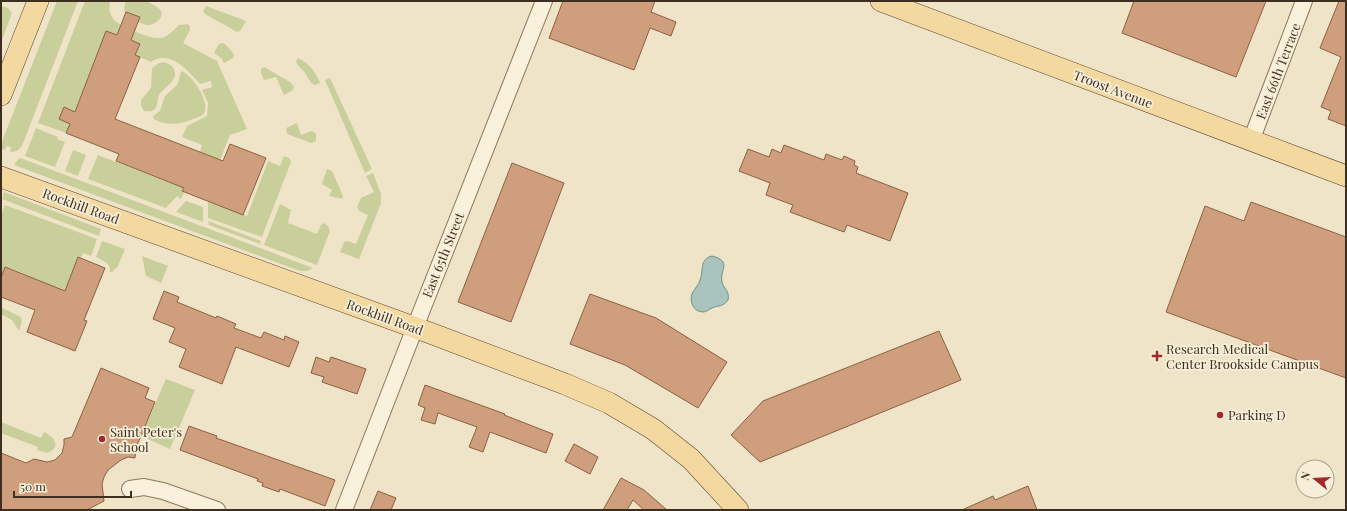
<svg xmlns="http://www.w3.org/2000/svg" width="1347" height="511" viewBox="0 0 1347 511" font-family="'Playfair Display',serif">
<style>
.green{fill:#c9cf9b}
.water{fill:#a9c4bc;stroke:#6f938a}
.building{fill:#cf9f7d;stroke:#8d5f41}
.lines{fill:none;stroke-linecap:round;stroke-linejoin:round}
.minor-casing{stroke:#8d765c;stroke-width:18}
.major-casing{stroke:#5b4430;stroke-width:22}
.minor{stroke:#faf1dc;stroke-width:16}
.major{stroke:#f3d9a0;stroke-width:21}
.poi-dot{fill:#9e2a2b;stroke:#f7eed8;stroke-width:1.5}
.labels{text-anchor:middle;stroke-width:3.5;stroke-linejoin:round;paint-order:stroke}
.street-label{font-size:13px;fill:#3d2e20;stroke:#f7eed8}
.poi-label{font-size:13px;fill:#3d2e20;stroke:#f7eed8;text-anchor:start}
</style>
<rect width="100%" height="100%" fill="#f0e4c8"/>
<g class="green">
<path d="M57 1H78L22 146 17 151 10 152 11 147 7 146 5 150 1 149 3 139Z"/>
<path d="M85 1H110C108 12 111 19 121 25L117 35 106 31 75 112 64 108 59 119 70 124 66 133 38 123Z"/>
<path d="M126 1C132 1 140 0 145 1 149 2 160 8 161 11 164 17 156 24 150 25 143 26 133 18 127 15 123 11 124 6 126 1Z"/>
<path d="M1 6 8 8 12 13 1 43Z"/>
<path d="M206 6 246 21 240 31 237 32 205 14 203 11Z"/>
<path d="M188 24 190 27V30L183 43 217 61 247 129 230 135 220 160 200 152 202 145 182 137 187 126 207 116 208 103 202 90 212 87 211 81 200 84C188 70 169 49 151 62L135 55 140 44 131 40 134 31C145 35 159 43 169 34 173 31 176 28 179 25Z"/>
<path d="M223 43 226 45 234 54 233 58 224 63 221 58 214 53 219 44Z"/>
<path d="M298 58C310 64 315 71 320 83L315 85 311 83 305 73 297 64 296 61Z"/>
<path d="M164 62C168 63 172 65 174 69 179 81 164 87 159 95 157 100 158 107 154 110 151 112 147 111 144 111L141 106V100L151 88 152 68 159 63Z"/>
<path d="M264 67 290 82 294 87 293 90 284 95 276 77 264 80 261 73V69Z"/>
<path d="M181 71C191 73 209 100 205 111 204 115 199 117 196 118 181 124 168 127 154 119L153 116 160 111 165 96 175 87 178 83Z"/>
<path d="M330 78 372 169 365 173 325 80Z"/>
<path d="M297 123 301 135 312 131 316 134V141L311 143 287 134 286 128Z"/>
<path d="M36 128 58 137 57 139 65 142 55 167 25 156Z"/>
<path d="M73 150 86 155 78 176 65 171Z"/>
<path d="M98 155 183 188 182 192H184L181 199 177 196 166 208 88 179Z"/>
<path d="M284 156 289 158 291 162 262 237 208 218V202L247 216 268 161 280 166Z"/>
<path d="M19 158 23 159 313 268 307 271H300L14 165Z"/>
<path d="M327 169 332 171 343 196 342 199 329 196 332 190 322 184Z"/>
<path d="M373 173 381 194V203L359 259 340 252 344 242 348 241 356 244 368 215 359 211 357 207 361 198 374 192 366 176Z"/>
<path d="M4 192 101 229 99 236 2 199Z"/>
<path d="M186 201 203 207V222L176 212Z"/>
<path d="M280 204 291 210 288 223 317 234 321 225 323 223 328 226 330 231 317 265 264 245Z"/>
<path d="M5 205 97 239 91 256 83 253 81 258 78 257 65 291 6 267 1 278V216Z"/>
<path d="M208 221 261 241 260 244 209 225Z"/>
<path d="M102 241 125 249 118 266 112 272H110C111 262 103 261 96 257Z"/>
<path d="M142 256 168 266 161 283 146 276Z"/>
<path d="M2 308 21 317 22 322 19 331 12 320 1 314Z"/>
<path d="M166 379 195 390 170 449 141 436Z"/>
<path d="M1 422 41 438 44 432C55 437 62 448 47 453L37 450 38 447 1 433Z"/>
</g>
<path class="water" d="M712 256C733 261 719 271 722 282 724 289 730 291 728 300 723 307 719 305 712 308 709 309 707 312 703 312 694 312 689 302 692 294 694 289 699 285 700 280 704 271 699 259 712 256Z"/>
<g class="building">
<path d="M563 1H655L651 12 676 22 671 36 650 28 634 70 549 38Z"/>
<path d="M1134 1H1266L1236 77 1122 33Z"/>
<path d="M1339 1H1346V126L1328 119 1331 111 1321 107 1341 57 1320 48Z"/>
<path d="M126 12 140 17 131 40 140 44 135 55 140 57 115 119 223 161 230 144 266 158 243 215 182 191 184 188 116 161 119 154 66 133 70 124 59 119 64 107 75 112 106 31 117 35Z"/>
<path d="M784 145 824 160 826 154 842 160 844 156 855 161 854 165 858 167 856 173 908 193 890 241 847 225 844 232 790 212 793 205 766 195 770 183 739 171 748 149 769 157 772 149 781 153Z"/>
<path d="M512 163 564 183 511 322 458 302Z"/>
<path d="M1251 202 1346 237V378L1166 312 1205 206 1244 221Z"/>
<path d="M78 257 105 268 84 320 87 321 75 351 27 332 35 310 1 297V278L5 267 65 291Z"/>
<path d="M164 291 179 297 177 302 216 318 217 316 236 324 234 328 261 338 264 332 284 340 285 336 299 342 289 367 236 347 222 384 179 367 186 349 169 342 175 328 153 319Z"/>
<path d="M590 294 656 318 727 362 698 408 625 365 570 344Z"/>
<path d="M939 331 961 380 760 462 731 435 763 401Z"/>
<path d="M316 357 329 362 331 357 366 369 357 394 322 382 324 377 311 373Z"/>
<path d="M101 368 149 388 145 398 155 402 136 448 135 458 128 457 121 460 108 470 104 477 102 484 104 501 87 510H1V453L26 463 34 459 47 462 55 460 62 453 64 445V439L72 437Z"/>
<path d="M425 385 505 414 504 415 553 434 546 453 490 432 483 452 469 447 477 427 438 413 435 424 421 420 425 408 418 405Z"/>
<path d="M189 426 217 436 216 438 335 480 325 506 280 489 279 492 262 486 263 483 257 481 258 479 180 450Z"/>
<path d="M574 444 598 457 590 474 565 461Z"/>
<path d="M621 478 644 490 667 510H644L633 500 627 510H603Z"/>
<path d="M1028 486 1037 510H962L993 496 995 500Z"/>
<path d="M378 491 396 498 391 510H370Z"/>
</g>
<g class="lines">
<g class="minor-casing">
<g id="minor">
<path d="M1251 141 1304 1"/>
<path d="M130 489 144 487 163 491 217 510"/>
<path d="M344 510 423 307 544 1"/>
</g>
</g>
<g class="major-casing">
<g id="major">
<path d="M881 1 1346 176"/>
<path d="M1 95 38 1"/>
<path d="M1 177 430 333 565 384 609 403 653 429 691 459 738 510"/>
</g>
</g>
<use href="#minor" class="minor"/>
<use href="#major" class="major"/>
</g>
<g class="poi-dot">
<path d="M1155 350h4v4h4v4h-4v4h-4v-4h-4v-4h4z"/>
<circle cx="1220" cy="415" r="4"/>
<circle cx="102" cy="439" r="4"/>
</g>
<g class="labels">
<g class="street-label">
<text transform="translate(1278 71) rotate(-69)" y="5">East 66th Terrace</text>
<text transform="translate(1113 89) rotate(21)" y="5">Troost Avenue</text>
<text transform="translate(81 206) rotate(20)" y="5">Rockhill Road</text>
<text transform="translate(443 255) rotate(-68)" y="5">East 65th Street</text>
<text transform="translate(385 317) rotate(20)" y="5">Rockhill Road</text>
</g>
<g class="poi-label">
<text x="1166" y="354">Research Medical<tspan x="1166" dy="15">Center Brookside Campus</tspan></text>
<text x="1228" y="420">Parking D</text>
<text x="110" y="437">Saint Peter's<tspan x="110" dy="15">School</tspan></text>
</g>
</g>
<rect width="1347" height="511" fill="none" stroke="#3d2e20" stroke-width="4"/>
<g transform="translate(1315 479) rotate(288)"><circle r="19" fill="#f7eed8" stroke="#ada18e"/>
<path d="M0-3L7 15L0 10L-7 15Z" fill="#9e2a2b"/>
<text y="-6" font-size="11" font-weight="bold" text-anchor="middle" fill="#3d2e20">N</text>
</g>
<path d="M14 491v6h117v-6" fill="none" stroke="#3d2e20" stroke-width="2"/>
<text x="20" y="491" font-size="12" fill="#3d2e20" stroke="#f7eed8" stroke-width="3" paint-order="stroke">50 m</text>
</svg>
